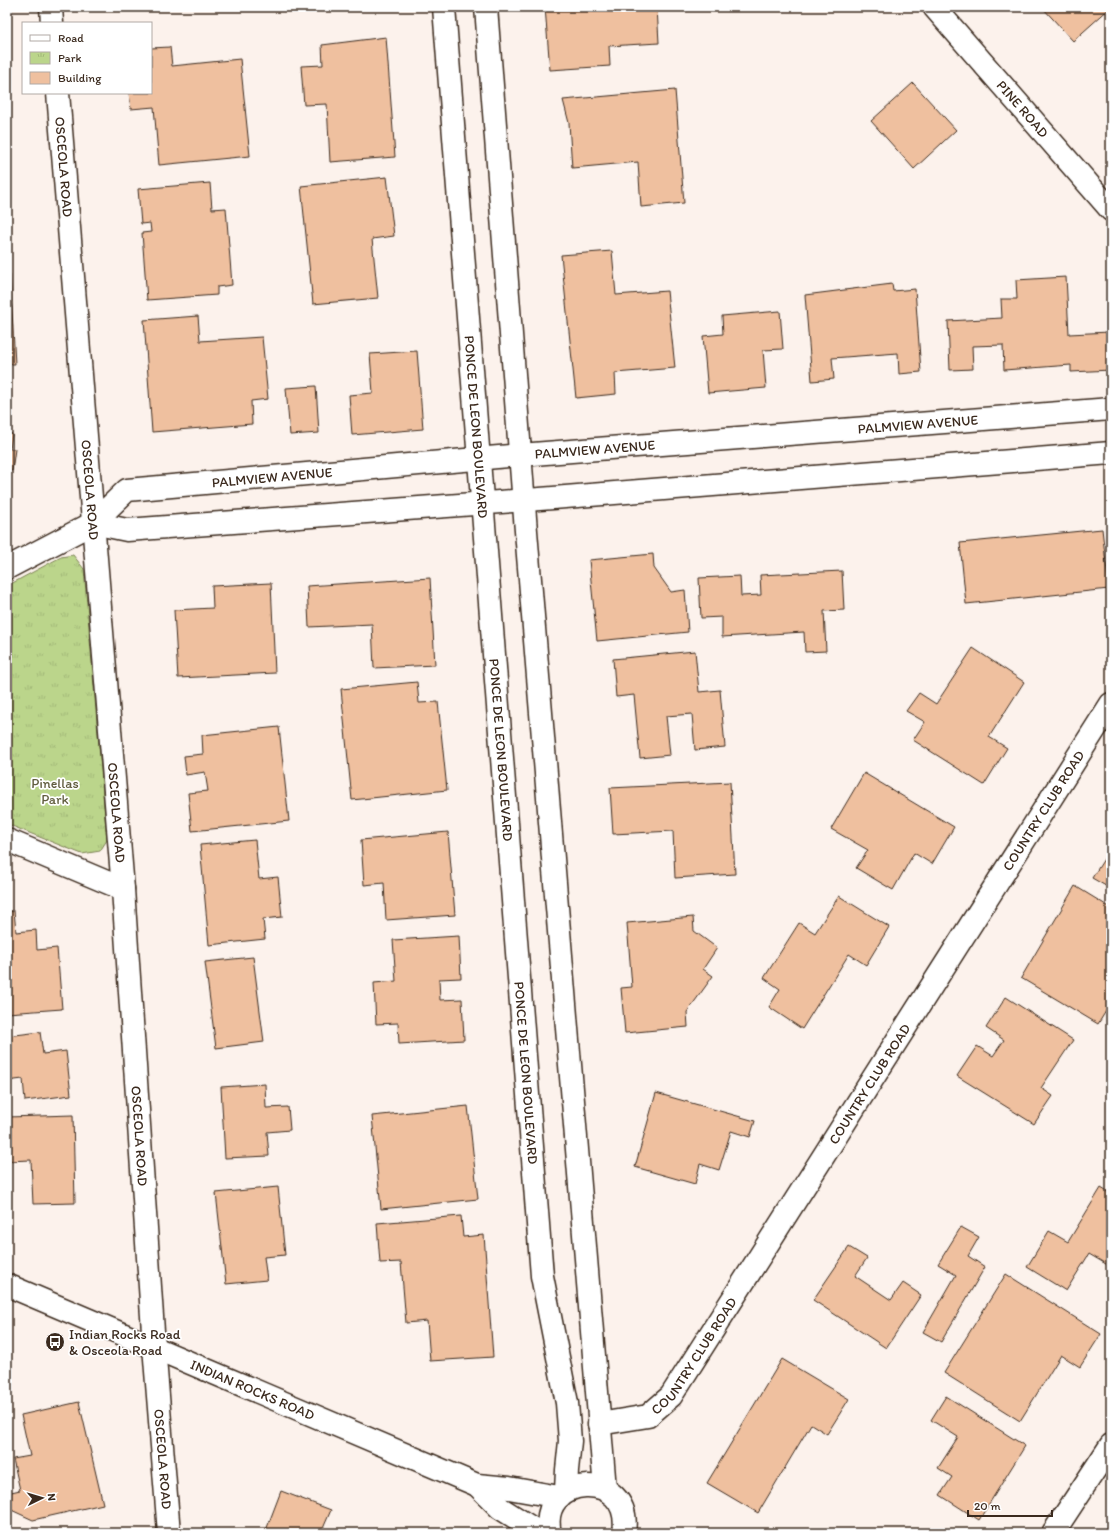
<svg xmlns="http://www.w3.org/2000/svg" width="1118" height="1540" viewBox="0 0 1118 1540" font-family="Itim,sans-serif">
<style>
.park{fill:url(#park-tufts);stroke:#7b8054}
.building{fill:#efc09f;stroke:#3b2a1e}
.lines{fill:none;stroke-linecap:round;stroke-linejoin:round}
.minor-casing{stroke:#3b2a1e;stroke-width:25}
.tertiary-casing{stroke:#3b2a1e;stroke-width:25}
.minor{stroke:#fff;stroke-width:22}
.tertiary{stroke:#fff;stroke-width:22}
.labels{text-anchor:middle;stroke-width:3.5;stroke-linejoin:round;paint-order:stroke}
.street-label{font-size:14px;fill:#3b2a1e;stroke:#fff}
.park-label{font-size:14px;fill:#615d3f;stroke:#fff}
.poi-label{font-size:14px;fill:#3b2a1e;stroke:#fff;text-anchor:start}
</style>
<defs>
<pattern id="park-tufts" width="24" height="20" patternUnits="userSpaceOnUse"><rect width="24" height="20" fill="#bbd58b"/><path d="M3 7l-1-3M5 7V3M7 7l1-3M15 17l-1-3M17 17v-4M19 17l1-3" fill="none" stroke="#a2b778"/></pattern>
</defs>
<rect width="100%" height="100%" fill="#fcf2ec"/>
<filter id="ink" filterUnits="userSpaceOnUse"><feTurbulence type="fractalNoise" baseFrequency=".025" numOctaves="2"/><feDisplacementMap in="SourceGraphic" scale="8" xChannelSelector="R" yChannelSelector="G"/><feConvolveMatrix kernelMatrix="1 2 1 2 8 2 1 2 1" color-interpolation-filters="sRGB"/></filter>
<g filter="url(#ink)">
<path class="park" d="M73 555 84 569 107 840 100 851 82 854 7 824V586L61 557Z"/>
<g class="building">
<path d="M545 7H657L659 43 609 46 610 66 550 70Z"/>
<path d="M1042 7H1111L1073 41Z"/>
<path d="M386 37 395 157 330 162 327 104 304 105 301 66 323 65 322 45Z"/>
<path d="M170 47 172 66 240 59 250 156 159 165 154 107 131 109 129 93H151V48Z"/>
<path d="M913 83 956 130 914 169 871 121Z"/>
<path d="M675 90 684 203 641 207 638 162 572 168 569 123 563 100Z"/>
<path d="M387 177 394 236 372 239 378 298 313 304 301 186Z"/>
<path d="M210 183 212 209 226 208 232 285 217 287V295L147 300 142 233 151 232 150 223 141 224 138 189Z"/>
<path d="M612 251 616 295 667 291 675 368 615 373 616 394 576 398 561 255Z"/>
<path d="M7 275H10L15 364H7Z"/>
<path d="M1066 277 1069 334 1110 332 1111 370 1071 372V365L1004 370 1003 345 972 346 973 369 950 370 948 321 1002 318 1001 299H1017L1016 280Z"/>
<path d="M892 284 893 291 915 289 921 372 899 374 898 353 832 358 834 379 812 381 805 295Z"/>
<path d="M780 311 783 349 763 350 766 388 708 393 703 336 723 334 722 316Z"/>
<path d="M198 316 200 341 262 337 268 399 251 401 252 424 152 432 144 320Z"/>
<path d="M417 351 423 429 352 435 349 395 373 393 370 354Z"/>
<path d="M316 386 319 433 290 435 286 388Z"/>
<path d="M7 412H12L9 432 12 434 10 449H15L12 471 7 470V472Z"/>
<path d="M1102 529 1109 589 966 604 960 543Z"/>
<path d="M653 554 654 568 671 592 685 590 688 632 597 641 589 560Z"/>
<path d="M842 571 844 610 824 611 826 651 805 652 804 632 722 637V617L701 618 699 578 740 576 741 596 761 595 760 575Z"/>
<path d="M430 578 435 665 374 668 372 624 309 627 307 586Z"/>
<path d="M271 583 275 673 178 678 174 610 213 608 212 586Z"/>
<path d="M973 648 1024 682 989 737 1007 748 984 785 913 740 925 722 906 711 919 693 936 704Z"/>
<path d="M695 651 699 692 720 690 725 747 695 750 692 714 666 716 670 755 640 758 634 695 616 697 613 659Z"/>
<path d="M417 682 419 703 438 702 447 790 352 800 341 689Z"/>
<path d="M279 727 289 821 192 831 188 793 208 791 205 772 186 775 184 756 203 754 202 735Z"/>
<path d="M864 773 954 827 932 864 914 853 893 890 856 868 868 850 831 829Z"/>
<path d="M730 782 735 874 675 878 673 831 613 834 610 788Z"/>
<path d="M448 832 455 915 386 920 384 883 364 885 361 840Z"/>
<path d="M255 840 259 879 278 877 282 917 263 919 265 939 209 945 200 845Z"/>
<path d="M1111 848V889L1092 878Z"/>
<path d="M1075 886 1111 908V1003L1098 1024 1021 978Z"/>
<path d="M839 896 889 927 866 965 849 954 802 1029 769 1007 780 989 764 978 799 923 815 933Z"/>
<path d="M14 911 16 932 36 930 37 950 57 948 62 1009 7 1013V912Z"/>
<path d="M693 917 694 931 717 948 703 969 713 976 687 1012 688 1027 625 1033 621 988 632 987 627 923Z"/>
<path d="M459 936 461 978 439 979 440 1000 462 999 464 1040 399 1044 398 1023 376 1024 374 983 396 981 393 940Z"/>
<path d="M253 957 264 1042 216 1048 205 962Z"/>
<path d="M1006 997 1073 1040 1041 1088 1053 1096 1034 1124 957 1076 977 1046 993 1056 1004 1040 986 1028Z"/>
<path d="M40 1032 43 1054 66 1051 71 1095 25 1101 23 1079 7 1081V1036Z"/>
<path d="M265 1084 266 1108 288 1107 290 1130 267 1132 269 1156 225 1158 221 1087Z"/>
<path d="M656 1093 755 1121 750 1137 731 1131 719 1170 700 1164 695 1184 635 1167Z"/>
<path d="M468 1106 478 1199 381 1209 372 1116Z"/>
<path d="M73 1115 75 1203 33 1204 31 1160 7 1161V1117Z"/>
<path d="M278 1187 285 1255 264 1257 267 1280 226 1284 216 1193Z"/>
<path d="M1101 1188 1111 1194V1267L1089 1254 1066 1291 1027 1267 1049 1231 1068 1242Z"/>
<path d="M461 1216 463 1237 484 1235 493 1357 430 1361 427 1321 406 1323 401 1262 380 1263 377 1223Z"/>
<path d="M961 1227 979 1237 968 1256 985 1267 941 1342 923 1332 956 1275 938 1264Z"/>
<path d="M849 1247 867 1258 855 1276 891 1300 903 1283 921 1295 886 1348 813 1300Z"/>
<path d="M1006 1274 1101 1334 1080 1367 1061 1355 1020 1421 944 1373Z"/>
<path d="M782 1359 849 1399 827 1434 811 1424 758 1513 707 1483Z"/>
<path d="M946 1396 1025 1446 979 1520 940 1495 952 1477 938 1468 958 1437 931 1420Z"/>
<path d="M79 1402 103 1504 33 1520 7 1508V1493L20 1490 13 1459 30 1456 21 1415Z"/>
<path d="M281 1491 331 1510 321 1533H265Z"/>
</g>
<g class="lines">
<g class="minor-casing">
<g id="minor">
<path d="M51 7 52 23"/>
<path id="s1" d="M444 7 542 1276 567 1403 570 1441 567 1470 566 1491"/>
<path d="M486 7 526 531 605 1489"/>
<path id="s2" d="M934 7 1111 210"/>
<path id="s3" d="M58 93 123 889 154 1346 169 1533"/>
<path d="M93 523 127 530 553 498 1111 453"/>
<path id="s4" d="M7 568 93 523 127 490 520 455 1111 409"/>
<path d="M7 840 123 889"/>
<path id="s5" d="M599 1424 648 1416 671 1396 1111 704"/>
<path d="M1053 1533 1111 1445"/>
</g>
</g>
<g class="tertiary-casing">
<g id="tertiary">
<path id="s6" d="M7 1285 477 1485 509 1488 559 1497"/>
<path d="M477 1485 500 1508 540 1533"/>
<path d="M550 1533C536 1474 634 1467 624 1533"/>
</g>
</g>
<use href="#minor" class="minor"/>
<use href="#tertiary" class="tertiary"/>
</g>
</g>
<defs>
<g id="bus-disc" transform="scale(1)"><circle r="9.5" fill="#3b2a1e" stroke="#fff"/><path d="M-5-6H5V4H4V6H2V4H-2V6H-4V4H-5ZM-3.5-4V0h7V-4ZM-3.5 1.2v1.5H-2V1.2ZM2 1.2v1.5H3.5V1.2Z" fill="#fff"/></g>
</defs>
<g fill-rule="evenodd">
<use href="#bus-disc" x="55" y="1342"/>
</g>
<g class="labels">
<g class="street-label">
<text dy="5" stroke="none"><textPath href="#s2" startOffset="135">PINE ROAD</textPath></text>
<text dy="5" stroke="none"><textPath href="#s3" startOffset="74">OSCEOLA ROAD</textPath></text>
<text dy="5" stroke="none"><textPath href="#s4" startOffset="938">PALMVIEW AVENUE</textPath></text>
<text dy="5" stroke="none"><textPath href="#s1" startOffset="421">PONCE DE LEON BOULEVARD</textPath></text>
<text dy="5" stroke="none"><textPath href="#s4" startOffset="614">PALMVIEW AVENUE</textPath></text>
<text dy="5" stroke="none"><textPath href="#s4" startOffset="290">PALMVIEW AVENUE</textPath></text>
<text dy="5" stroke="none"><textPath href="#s3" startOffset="398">OSCEOLA ROAD</textPath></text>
<text dy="5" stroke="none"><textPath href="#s1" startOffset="745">PONCE DE LEON BOULEVARD</textPath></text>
<text dy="5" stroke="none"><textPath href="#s5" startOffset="774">COUNTRY CLUB ROAD</textPath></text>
<text dy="5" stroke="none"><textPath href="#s3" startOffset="722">OSCEOLA ROAD</textPath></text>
<text dy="5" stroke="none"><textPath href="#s1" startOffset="1069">PONCE DE LEON BOULEVARD</textPath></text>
<text dy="5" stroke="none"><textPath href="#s5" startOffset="450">COUNTRY CLUB ROAD</textPath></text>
<text dy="5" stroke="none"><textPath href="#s3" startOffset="1046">OSCEOLA ROAD</textPath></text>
<text dy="5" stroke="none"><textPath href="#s5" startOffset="126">COUNTRY CLUB ROAD</textPath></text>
<text dy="5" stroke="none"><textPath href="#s6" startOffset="267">INDIAN ROCKS ROAD</textPath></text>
<text dy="5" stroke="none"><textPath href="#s3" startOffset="1370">OSCEOLA ROAD</textPath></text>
</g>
<g class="park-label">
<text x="55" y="788">Pinellas<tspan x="55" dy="16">Park</tspan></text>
</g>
<g class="poi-label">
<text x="69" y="1339">Indian Rocks Road<tspan x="69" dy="16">&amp; Osceola Road</tspan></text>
</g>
</g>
<rect width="1118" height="1540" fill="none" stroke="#fff" stroke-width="24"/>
<rect x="12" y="12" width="1094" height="1516" fill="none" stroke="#3b2a1e" stroke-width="1.5" filter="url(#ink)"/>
<rect x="22" y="22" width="130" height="72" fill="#ffffff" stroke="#b1aaa5"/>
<rect x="30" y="35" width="20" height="6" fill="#ffffff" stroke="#b1aaa5"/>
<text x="58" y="42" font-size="12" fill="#3b2a1e">Road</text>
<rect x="30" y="52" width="20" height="12" fill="url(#park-tufts)" stroke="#b1aaa5"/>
<text x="58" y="62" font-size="12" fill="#3b2a1e">Park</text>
<rect x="30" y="72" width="20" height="12" fill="#efc09f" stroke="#b1aaa5"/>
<text x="58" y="82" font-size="12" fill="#3b2a1e">Building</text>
<g transform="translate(42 1498) rotate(85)" stroke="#ffffff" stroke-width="3" paint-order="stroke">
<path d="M0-3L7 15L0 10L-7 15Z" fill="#3b2a1e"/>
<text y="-6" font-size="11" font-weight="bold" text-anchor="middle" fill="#3b2a1e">N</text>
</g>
<path d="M968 1510v6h84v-6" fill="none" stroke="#3b2a1e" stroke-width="2"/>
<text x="974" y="1510" font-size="12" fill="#3b2a1e" stroke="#ffffff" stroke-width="3" paint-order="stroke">20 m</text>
</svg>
